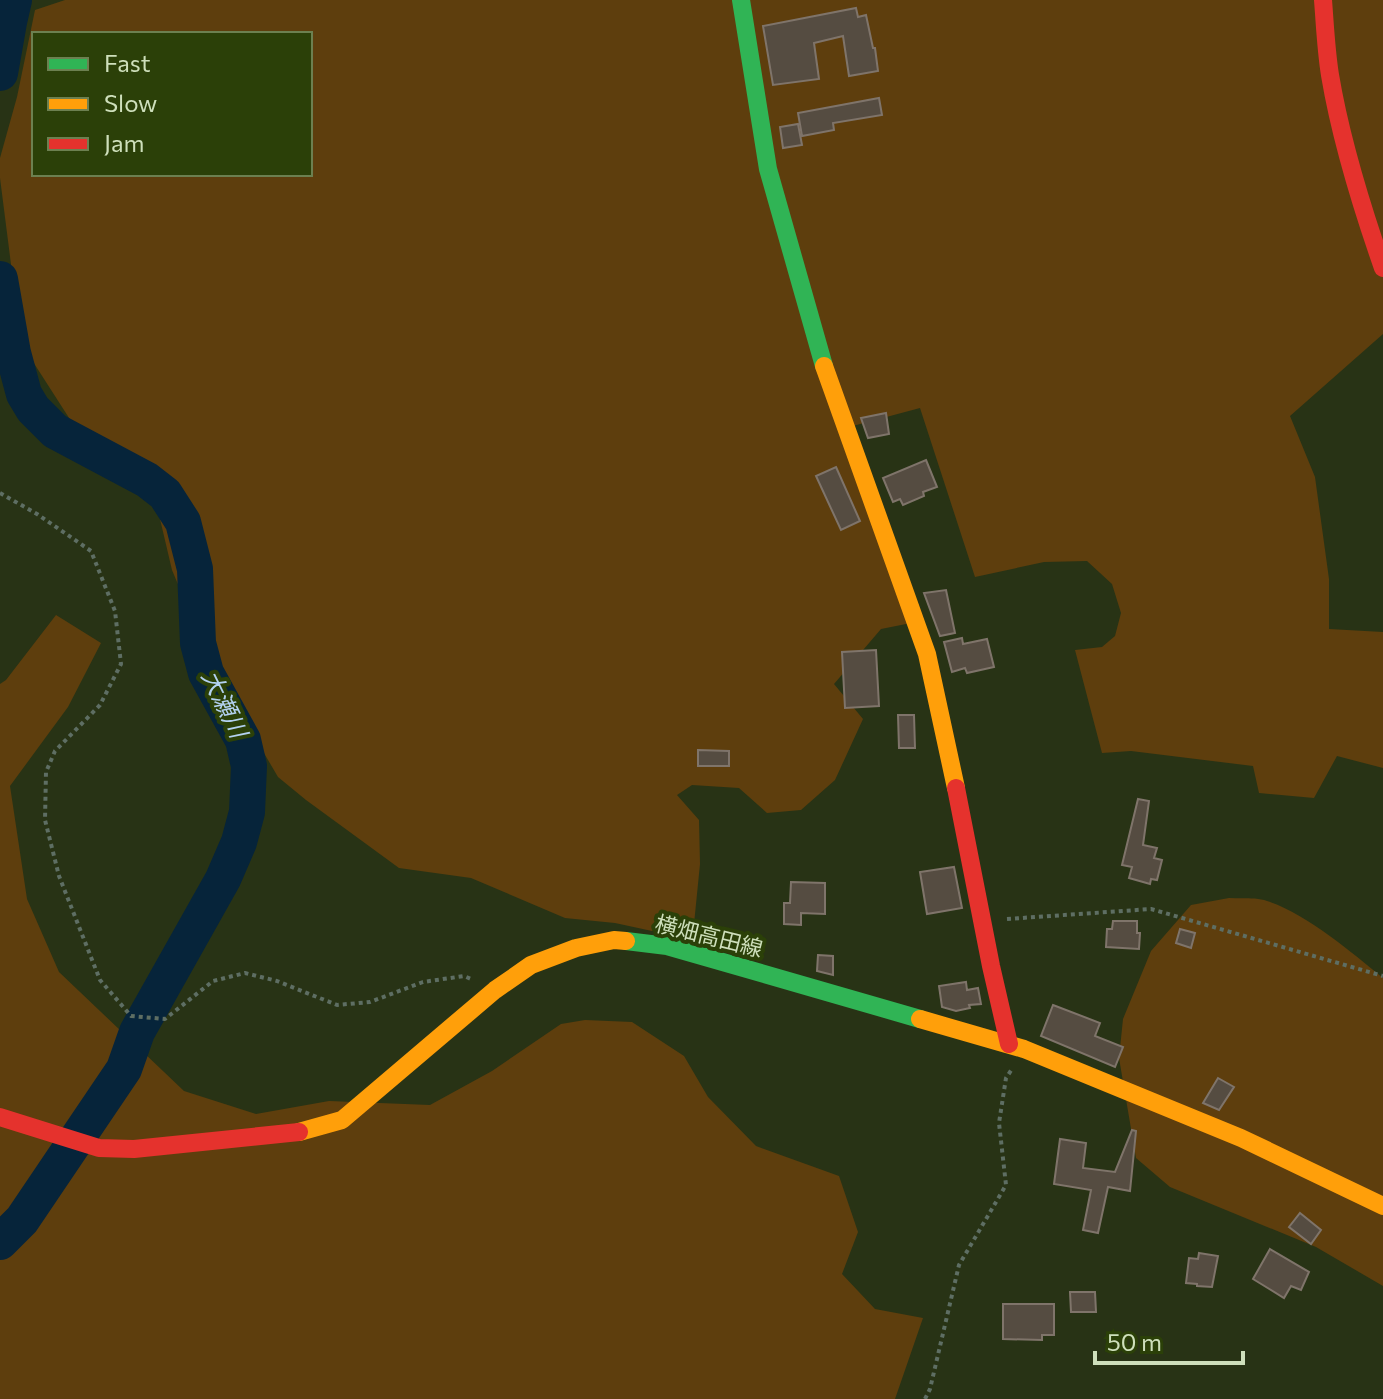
<svg xmlns="http://www.w3.org/2000/svg" width="1383" height="1399" viewBox="0 0 1383 1399" font-family="Commissioner,'Noto Sans JP',sans-serif">
<style>
.green{fill:#5e3e0d;fill-rule:evenodd}
.lines{fill:none;stroke-linecap:round;stroke-linejoin:round}
.river{stroke:#06243a;stroke-width:36}
.building{fill:#554c41;stroke:#7f746a;stroke-width:2}
.path{stroke:#5e6e63;stroke-width:4;stroke-dasharray:4 4;stroke-linecap:butt}
.fast{stroke:#30b455;stroke-width:18}
.slow{stroke:#ff9f0a;stroke-width:18}
.jam{stroke:#e5322d;stroke-width:18}
.labels{text-anchor:middle;stroke-width:8;stroke-linejoin:round;paint-order:stroke}
.street-label{font-size:22px;fill:#cedfbb;stroke:#2b4008}
.water-label{font-size:24px;font-style:italic;fill:#b3d1f0;stroke:#2b4008}
</style>
<rect width="100%" height="100%" fill="#283315"/>
<g class="green">
<path d="M65 0H1383V334L1290 416 1315 477 1329 579V629L1383 632V768L1337 756 1314 798 1259 793 1253 766 1131 751 1102 753 1075 650 1102 647 1115 636 1121 613 1112 584 1087 561 1044 562 975 577 920 408 849 427 911 623 881 629 834 684 863 719 835 780 801 810 767 813 739 788 692 785 677 795 699 820 700 864 694 924 652 931 615 923 565 918 471 878 399 868 306 800 278 777 210 661 172 570 148 468 71 421 28 354 13 280 0 178V158L17 97 35 10ZM34 34H310V174H34Z"/>
<path d="M56 615 101 643 68 707 10 786 27 899 59 972 184 1091 256 1114 329 1101 430 1105 492 1071 561 1024 585 1020 632 1022 684 1056 708 1097 756 1146 839 1176 858 1232 842 1274 875 1309 923 1318 895 1399H0V684L6 680Z"/>
<path d="M1229 898C1241 899 1256 897 1267 901 1307 914 1351 952 1383 978V1286L1316 1247 1170 1187 1136 1158 1119 1058 1123 1019 1151 951 1191 905Z"/>
</g>
<g class="lines">
<g class="river">
<path d="M0 73 9 22 14 0"/>
<path d="M0 279 13 353 24 394 33 409 55 431 147 480 165 494 183 522 195 569 198 643 206 673 243 740 249 766 247 812 239 842 223 879 137 1032 124 1069 22 1220 0 1242"/>
</g>
</g>
<g class="building">
<path d="M856 8 858 17 866 15 873 48H875L878 71 849 76 843 36 814 43 819 79 773 85 763 26Z"/>
<path d="M879 98 882 115 833 123 834 130 802 136 798 113Z"/>
<path d="M798 124 802 145 783 148 780 127Z"/>
<path d="M886 413 889 434 868 438 861 418Z"/>
<path d="M926 460 937 487 923 492 924 496 903 505 900 499 893 502 883 478Z"/>
<path d="M836 467 860 521 841 530 816 476Z"/>
<path d="M946 590 955 633 940 636 924 593Z"/>
<path d="M962 638 963 644 987 639 994 667 967 673 965 668 952 672 944 642Z"/>
<path d="M876 650 879 706 845 708 842 652Z"/>
<path d="M898 715H914L915 748H899Z"/>
<path d="M698 750 729 751V766H698Z"/>
<path d="M1138 799 1149 801 1143 845 1157 848 1154 858 1162 860 1157 880 1151 879 1150 884 1129 878 1132 867 1122 865Z"/>
<path d="M954 867 962 908 927 914 920 872Z"/>
<path d="M791 882 825 883V914L801 913V925L784 924V903H790Z"/>
<path d="M1113 921H1137V933H1140L1139 949 1106 947 1107 929H1112Z"/>
<path d="M1180 929 1195 933 1191 948 1176 943Z"/>
<path d="M818 955 833 956V975L817 971Z"/>
<path d="M966 982 967 990 978 988 981 1004 969 1005 970 1008 956 1011 942 1007 939 986Z"/>
<path d="M1053 1005 1100 1023 1095 1036 1123 1047 1115 1067 1041 1036Z"/>
<path d="M1218 1078 1234 1087 1219 1110 1203 1103Z"/>
<path d="M1132 1130 1136 1131 1130 1191 1108 1187 1098 1233 1083 1230 1091 1190 1054 1184 1060 1139 1086 1143 1083 1168 1115 1172Z"/>
<path d="M1300 1213 1321 1230 1311 1244 1289 1227Z"/>
<path d="M1270 1249 1309 1272 1301 1290 1291 1286 1284 1298 1253 1279Z"/>
<path d="M1199 1253 1218 1256 1212 1287 1197 1286V1284L1186 1283 1189 1258 1198 1259Z"/>
<path d="M1070 1292H1095L1096 1312H1071Z"/>
<path d="M1003 1304H1054V1335H1042V1340L1003 1339Z"/>
</g>
<g class="lines">
<g class="path">
<path d="M0 493 37 514 91 551 115 611 121 664 100 705 55 751 46 772 45 820 59 876 100 980 131 1016 165 1019 213 981 245 973 277 981 337 1005 370 1002 423 982 464 976 471 979"/>
<path d="M1007 919 1151 909 1383 976"/>
<path d="M925 1399 930 1389 959 1265 1006 1185 999 1123 1006 1078 1012 1069"/>
</g>
<g class="fast">
<path d="M741 0 768 169 824 366"/>
<path d="M626 941 667 946 920 1019"/>
</g>
<g class="slow">
<path d="M824 366 927 654 956 788"/>
<path d="M920 1019 1024 1049 1241 1138 1383 1206"/>
<path d="M299 1132 342 1120 495 990 531 965 576 948 614 940 626 941"/>
</g>
<g class="jam">
<path d="M1323 0C1325 25 1326 50 1330 75 1341 141 1361 205 1383 268"/>
<path d="M956 788 991 966 1009 1044"/>
<path d="M0 1117 99 1148 134 1149 299 1132"/>
</g>
</g>
<g class="labels">
<g class="street-label">
<text transform="translate(709 936) rotate(14)" y="8">横畑高田線</text>
</g>
<g class="water-label">
<text transform="translate(224 704) rotate(64)" y="8">大瀬川</text>
</g>
</g>
<rect x="32" y="32" width="280" height="144" fill="#2b4008" stroke="#6c8050" stroke-width="2"/>
<rect x="48" y="58" width="40" height="12" fill="#30b455" stroke="#6c8050" stroke-width="2"/>
<text x="104" y="72" font-size="24" fill="#cedfbb">Fast</text>
<rect x="48" y="98" width="40" height="12" fill="#ff9f0a" stroke="#6c8050" stroke-width="2"/>
<text x="104" y="112" font-size="24" fill="#cedfbb">Slow</text>
<rect x="48" y="138" width="40" height="12" fill="#e5322d" stroke="#6c8050" stroke-width="2"/>
<text x="104" y="152" font-size="24" fill="#cedfbb">Jam</text>
<path d="M1095 1351v12h148v-12" fill="none" stroke="#cedfbb" stroke-width="4"/>
<text x="1107" y="1351" font-size="24" fill="#cedfbb" stroke="#2b4008" stroke-width="6" paint-order="stroke">50 m</text>
</svg>
